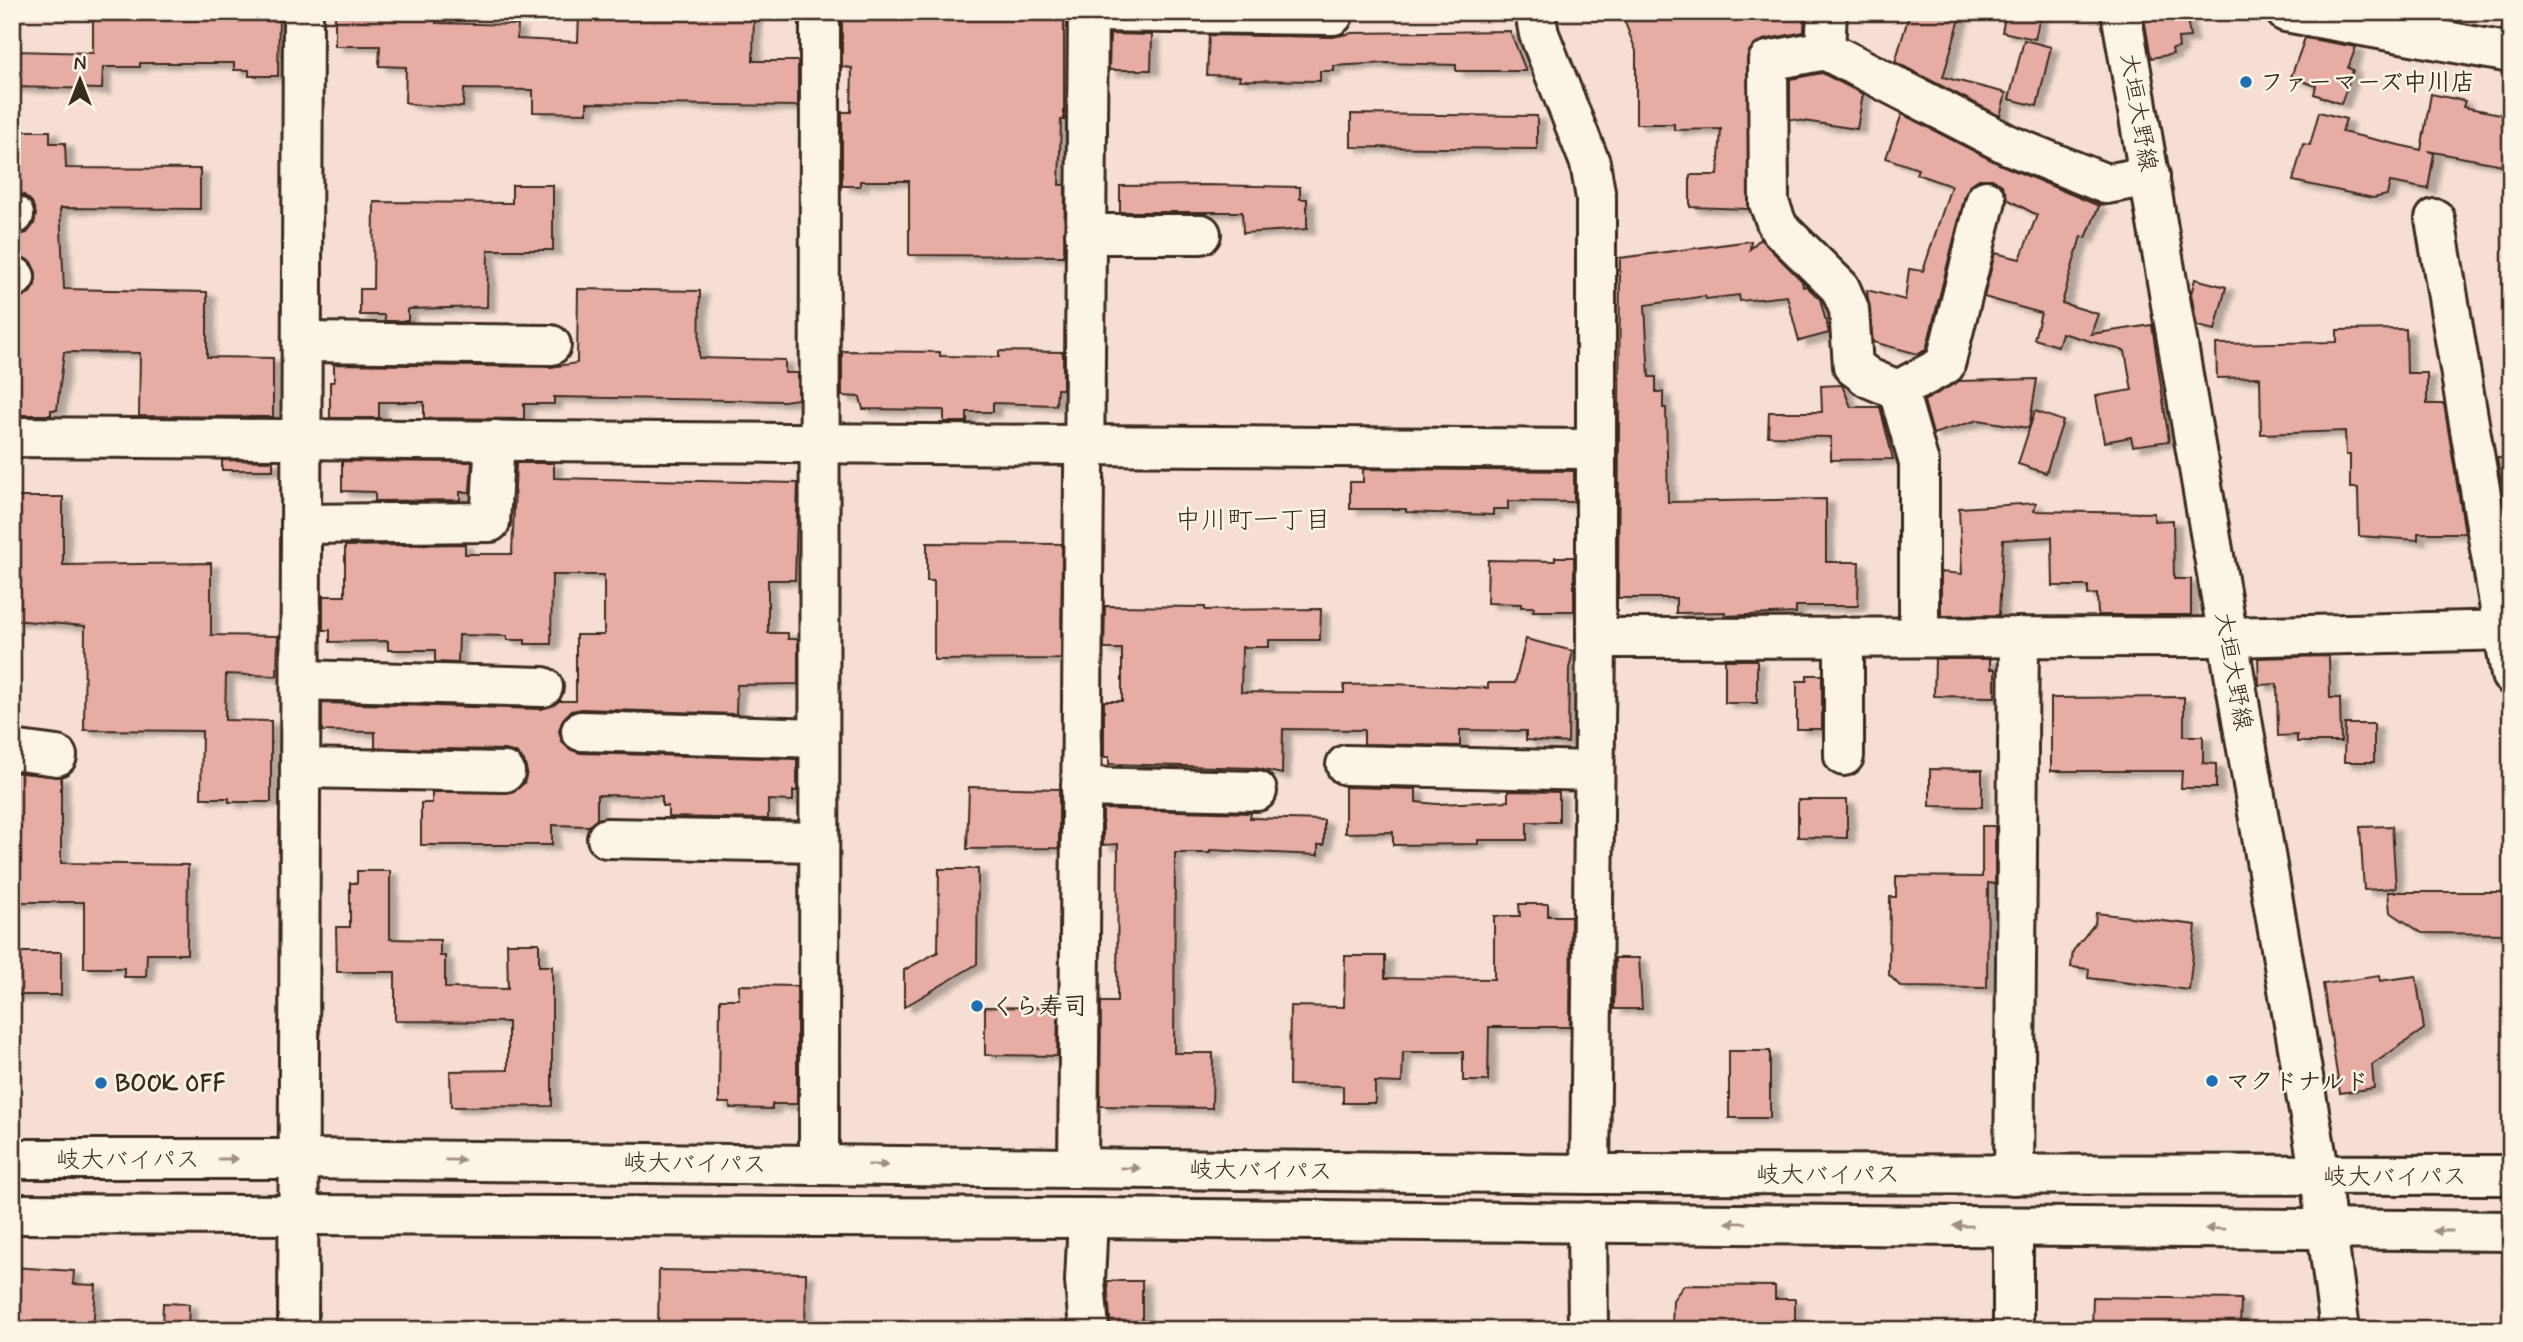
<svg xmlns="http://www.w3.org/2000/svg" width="2523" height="1342" viewBox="0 0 2523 1342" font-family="Mynerve,'Klee One',sans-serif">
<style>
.building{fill:#e7ada5;stroke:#3b2a1e;stroke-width:2;filter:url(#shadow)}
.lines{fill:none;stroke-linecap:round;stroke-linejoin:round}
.minor-casing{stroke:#3b2a1e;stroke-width:44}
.major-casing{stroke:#3b2a1e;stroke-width:44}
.highway-casing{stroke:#3b2a1e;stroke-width:44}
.minor{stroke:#fcf5e5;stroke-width:38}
.major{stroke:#fcf5e5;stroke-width:38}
.highway{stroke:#fcf5e5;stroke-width:38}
.oneway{fill:#9c9082}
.poi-dot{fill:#1f6fb2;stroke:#fcf5e5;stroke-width:2.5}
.labels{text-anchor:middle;stroke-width:5;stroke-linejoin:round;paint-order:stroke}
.poi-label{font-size:24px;font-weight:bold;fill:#3b2a1e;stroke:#fcf5e5;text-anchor:start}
.street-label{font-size:24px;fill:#3b2a1e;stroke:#fcf5e5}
.neighbourhood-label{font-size:26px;fill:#3b2a1e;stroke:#fcf5e5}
</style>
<defs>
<filter id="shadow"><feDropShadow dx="8" dy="4.5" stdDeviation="2" flood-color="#0004"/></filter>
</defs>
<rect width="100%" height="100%" fill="#f6dfd2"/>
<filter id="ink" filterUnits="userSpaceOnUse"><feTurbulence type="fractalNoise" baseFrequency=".0143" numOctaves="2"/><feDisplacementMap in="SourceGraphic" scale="14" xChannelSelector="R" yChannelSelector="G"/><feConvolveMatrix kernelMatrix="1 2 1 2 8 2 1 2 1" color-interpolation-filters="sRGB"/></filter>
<g filter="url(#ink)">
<g class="building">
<path d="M93 12H279L278 76H249V70H234V63H140V67H103L102 89 12 87V54L15 51 93 53Z"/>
<path d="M335 12H437L436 23 518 25 517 39 578 42 579 12H754L753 61H798V106L587 103V113L533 112V90L464 89 463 107 415 105 405 102 406 67 379 66 380 46H335Z"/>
<path d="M1621 12H1805L1804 32 1763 40 1748 52V209L1690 207V175H1718L1721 129 1674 130V124H1636V51Z"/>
<path d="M1910 12H1962L1943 77 2006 93 2000 116 1895 62Z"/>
<path d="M2006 12H2041L2035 39 2002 32Z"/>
<path d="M2143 12H2186L2190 37 2178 38 2179 48 2172 49 2173 54 2151 58Z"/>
<path d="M842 13 931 16V18L1064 20V120H1061L1059 185H1065L1064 256 909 255V181H860V186H842V112H851L852 68 842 67Z"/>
<path d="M1510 31 1526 71H1456V65L1385 63 1334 66V71H1320V81L1239 80 1240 76 1207 75 1209 35 1333 37 1352 33Z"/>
<path d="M1110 34 1152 35 1151 70H1109Z"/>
<path d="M2305 38 2356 47 2348 68 2353 70 2341 104 2314 94 2316 86 2291 77Z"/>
<path d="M2024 40 2051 47 2037 106 2009 99Z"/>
<path d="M1822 73 1863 94 1857 129 1790 119V79Z"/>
<path d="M2431 94 2465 101 2463 107 2511 116 2503 165 2428 151 2434 153 2428 189 2390 182 2387 195 2373 198 2293 181 2303 144 2310 145 2319 112 2346 119 2342 132 2421 150Z"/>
<path d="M1351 114 1537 116V149L1351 147Z"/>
<path d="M1902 114 1999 164 2099 206 2086 238 2081 236 2062 303 2098 314 2091 334 2152 325 2169 441 2133 446 2131 437 2104 442 2096 396 2132 390 2125 351 2062 333 2058 346 2034 339 2041 313 1984 297 1995 253 2020 259 2037 215 2007 199 2002 185 1992 179H1979L1970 185 1965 195 1926 350 1918 354 1873 342 1867 290 1905 300 1909 269 1923 271 1951 186 1916 174 1918 169 1886 158Z"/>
<path d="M12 131H50V143H65L66 168 200 169V209L60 208 64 289 207 292V357L273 358V417L139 416 140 353 64 352 57 410H51V415H14L12 298 30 293 35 285 36 273 31 262 21 256V247L12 246V236L27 233 34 224 36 214 32 202 24 195 12 192Z"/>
<path d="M512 185H553V250H488L487 307 408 309V321H385L384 315H360V289H373L374 202 512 203Z"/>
<path d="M1205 185 1300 187V199H1307V229L1243 233 1242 212H1120V186Z"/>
<path d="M1760 239 1802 281 1803 287 1806 286 1820 299 1829 333 1799 341 1787 296 1740 301 1739 295 1706 299 1705 296 1645 305 1649 377H1656V392H1663V408H1666L1668 502 1826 499V562H1859L1858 606H1796V613L1725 616V612L1676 613V598H1618L1620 258 1751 241 1750 249Z"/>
<path d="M2195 279 2226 287 2215 330 2197 326 2191 294Z"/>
<path d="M578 289 700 291 699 358 785 360V373H798V399L784 401 554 397V404H524V419L424 418V402H379V418H330V382H334V364L551 367 577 363Z"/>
<path d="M2406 329 2407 373H2427V404H2444L2465 533H2418V540L2359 536 2358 488H2350V455H2346L2345 431 2261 434 2260 377 2217 378 2216 344 2337 342V330Z"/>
<path d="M842 351 940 352V356L999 357V351L1063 352V389H1057L1056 405 993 403V412H967V422H944V410L863 409 860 397 842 396Z"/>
<path d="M2037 379 2029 428 1978 420 1933 434 1924 401 1959 381Z"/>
<path d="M1842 385 1851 407H1880L1893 459 1831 460V437L1768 436 1769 412H1822L1821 386Z"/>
<path d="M2035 411 2063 421 2046 473 2018 464Z"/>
<path d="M2497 458H2511V482H2501Z"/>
<path d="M222 460 273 461V470H222Z"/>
<path d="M342 461 472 462 470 492H460V500L375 501V492L342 491Z"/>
<path d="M516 463H554V478L798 483 795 580H768V633H788V639H798V684L737 685 736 714 582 709 571 711 563 719 559 731 562 742 569 749 580 753 797 759V791H793V801L768 800V819L668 817V806H662V796L597 795V819L589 826 552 825V845H421V803H432V792L515 791 524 783 527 772 524 761 516 753 505 750 375 748V732L322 731V703L542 709 559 701H576V635H604V575H552L551 644H525V640H507V636L459 635 458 663 435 662V650H388V641L330 642V630H323V596H345V546L465 544V554H512Z"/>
<path d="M1363 469 1574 471V502L1508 501V509H1493V515L1406 512V509H1350V482H1363Z"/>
<path d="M12 497H63V565L211 563V635L278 636 277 676 226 674 225 720 271 721V802H229V798H201L202 731 84 730 85 626 12 620Z"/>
<path d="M2036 503 2034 511 2154 513V521L2173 520 2174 579H2191V615H2098L2097 594 2088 595V586H2053L2052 537 2003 540 1999 615 1941 616V572L1962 574 1959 508Z"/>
<path d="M927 543 1062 544 1061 659 934 660V581H927Z"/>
<path d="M1555 557H1574V611H1533L1534 607H1521V604L1487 603 1488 560 1555 561Z"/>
<path d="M1105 606 1205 607V610L1321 609 1320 640H1269V647H1242L1241 692 1344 693V685L1392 684 1488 688V683H1515L1526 639 1573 651 1569 669 1568 743 1526 740V731L1460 730V746L1364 744V730L1283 729 1282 774 1255 768 1109 764V757H1104V701H1122V649H1104Z"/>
<path d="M2329 656 2330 698H2340L2341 742H2297V735L2278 736 2277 684 2259 685 2258 658Z"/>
<path d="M1935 659H1990V669H1995V697L1934 696Z"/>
<rect x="1725" y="660" width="32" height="43"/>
<path d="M1807 675H1822V729H1797V681H1807Z"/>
<path d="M2184 697V736H2203V763L2216 764V788H2181L2182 771H2051V698Z"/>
<path d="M2345 724H2374V762H2344Z"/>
<path d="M1930 769 1982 770V807L1930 806Z"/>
<path d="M12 772 61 777V863L188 865 187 954H147L146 977H124V968H84V902H12Z"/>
<path d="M969 787 1059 789V848L967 849Z"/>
<path d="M1345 787 1416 789V802L1437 804 1508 801V791L1559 792V822H1527V840H1478V844L1393 845V832L1345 833Z"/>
<path d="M1798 800H1847V838L1798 837Z"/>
<path d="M1103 809 1251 813 1250 818 1324 820V845H1318V855L1210 850V853H1175L1174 1053H1213L1212 1108 1100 1106 1101 1002H1117L1118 844 1103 845Z"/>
<path d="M1982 826H1995V884L1988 883 1987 988 1901 987 1889 975 1890 897H1896V876L1982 877Z"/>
<path d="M2392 826 2396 888 2364 890 2360 827Z"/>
<path d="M939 869H978L977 964 904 1007V970L938 952Z"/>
<path d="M357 871H390V939L440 940V956H445V988L508 989 507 943H539V966H552V1106L451 1107 450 1071 508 1070V1022L395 1021V972H337L336 927H350V883H357Z"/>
<path d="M2388 892H2511V934L2422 933 2390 912Z"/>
<path d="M1519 904H1548V916H1571L1570 1027H1489L1488 1081H1463V1052H1403L1402 1083 1375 1082V1103H1343V1086L1289 1085 1290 1006 1344 1007 1345 956H1385V978L1494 979V916H1520Z"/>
<path d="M2096 913 2196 925 2189 990 2088 978 2089 969 2071 967 2073 951 2095 923Z"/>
<rect x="12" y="952" width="49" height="43"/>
<path d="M1615 958H1639L1642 1009H1614Z"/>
<path d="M2379 976 2380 981 2416 976 2424 1029 2372 1065 2374 1088 2340 1093 2323 984Z"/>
<path d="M739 985 797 986V1104H772V1109L730 1108V1103H719L720 999H739Z"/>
<path d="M985 1007 1058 1008 1057 1056 985 1055Z"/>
<rect x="1729" y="1051" width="41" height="67"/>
<path d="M12 1267 74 1271 73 1284 96 1285 93 1330H12Z"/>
<path d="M659 1270 806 1273 805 1330H658Z"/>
<path d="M1107 1281H1142V1330H1111Z"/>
<path d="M1684 1285 1775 1286V1299H1795V1330H1672L1673 1300Z"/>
<path d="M2093 1297 2241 1299 2240 1330H2092Z"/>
<path d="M163 1303 189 1304 188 1330H162Z"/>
</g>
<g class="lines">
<g class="minor-casing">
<g id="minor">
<path d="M1535 12 1539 34 1590 163 1596 198V638L1590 1174"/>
<path d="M2286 12 2511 53"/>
<path d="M1825 50 1827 12"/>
<path d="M12 214 14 215"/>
<path d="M2435 219 2511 675"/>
<path d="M1085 234H1201"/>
<path d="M12 276 15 277"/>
<path d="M302 342 551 345"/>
<path d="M1898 390 1945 365 1986 200"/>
<path d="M12 437 1594 449"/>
<path d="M302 524 490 522 495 440"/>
<path d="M1844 637V756"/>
<path d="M1919 637V463L1898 390 1869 378 1853 366 1849 309 1840 288 1778 227 1769 203 1768 61 1825 50 2009 145 2106 184 2150 176"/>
<path d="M1596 638 2228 637 2511 630"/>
<path d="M301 680 543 687"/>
<path d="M581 731 819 738"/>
<path d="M12 750 57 756"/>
<path d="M1346 765 1594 771"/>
<path d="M300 768 505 772"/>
<path d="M1081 787 1257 791"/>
<path d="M607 838 818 842"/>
<path d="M819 1164 820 12"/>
<path d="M1078 1167 1088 12 1333 15"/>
<path d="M2014 1175 2019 637"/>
<path d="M1088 1218 1085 1281 1089 1330"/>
<path d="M1587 1222 1588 1330"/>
<path d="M298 1330 303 12"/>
<path d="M2013 1330V1227"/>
</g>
</g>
<g class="major-casing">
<path id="major" d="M2121 12 2320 1176 2340 1330"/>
</g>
<g class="highway-casing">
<g id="highway">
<path d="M12 1159H298L1590 1174 2511 1175"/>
<path d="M12 1214 1088 1218 2511 1231"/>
</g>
</g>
<use href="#minor" class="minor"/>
<use href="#major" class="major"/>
<use href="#highway" class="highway"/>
</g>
<defs><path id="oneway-solid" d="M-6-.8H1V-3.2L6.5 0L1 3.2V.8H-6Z" transform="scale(1.75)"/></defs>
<g class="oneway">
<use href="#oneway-solid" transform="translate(228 1159)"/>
<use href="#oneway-solid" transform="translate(455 1160) rotate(1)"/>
<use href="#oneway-solid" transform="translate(878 1165) rotate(1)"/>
<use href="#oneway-solid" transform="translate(1130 1168) rotate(1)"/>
<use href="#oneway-solid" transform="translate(1736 1223) rotate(-179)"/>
<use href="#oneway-solid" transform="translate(1963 1226) rotate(-179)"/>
<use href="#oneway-solid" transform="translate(2215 1229) rotate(-179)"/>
<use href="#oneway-solid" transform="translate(2443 1231) rotate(-180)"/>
</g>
</g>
<g class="poi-dot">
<circle cx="2246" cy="82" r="7"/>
<circle cx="977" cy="1006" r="7"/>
<circle cx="2212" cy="1081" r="7"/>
<circle cx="101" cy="1083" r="7"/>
</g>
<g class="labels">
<g class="poi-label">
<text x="2260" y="90">ファーマーズ中川店</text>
<text x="991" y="1014">くら寿司</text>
<text x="2226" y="1089">マクドナルド</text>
<text x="115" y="1091">BOOK OFF</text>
</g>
<g class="street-label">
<text transform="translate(2139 112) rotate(80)" y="8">大垣大野線</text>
<text transform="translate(2234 671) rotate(80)" y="8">大垣大野線</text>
<text x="128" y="1167">岐大バイパス</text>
<text transform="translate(695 1163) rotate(1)" y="8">岐大バイパス</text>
<text transform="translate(1261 1170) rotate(1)" y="8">岐大バイパス</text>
<text x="1828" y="1182">岐大バイパス</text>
<text x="2395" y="1184">岐大バイパス</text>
</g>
<g class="neighbourhood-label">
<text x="1253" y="528">中川町一丁目</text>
</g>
</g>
<rect width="2523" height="1342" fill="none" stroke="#fcf5e5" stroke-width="42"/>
<rect x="21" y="21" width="2481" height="1300" fill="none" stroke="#3b2a1e" stroke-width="2.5" filter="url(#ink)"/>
<g transform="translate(80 80)" stroke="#fcf5e5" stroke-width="5" paint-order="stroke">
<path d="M0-5L12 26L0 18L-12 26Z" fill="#3b2a1e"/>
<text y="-10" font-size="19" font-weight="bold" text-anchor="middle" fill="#3b2a1e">N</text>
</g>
</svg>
